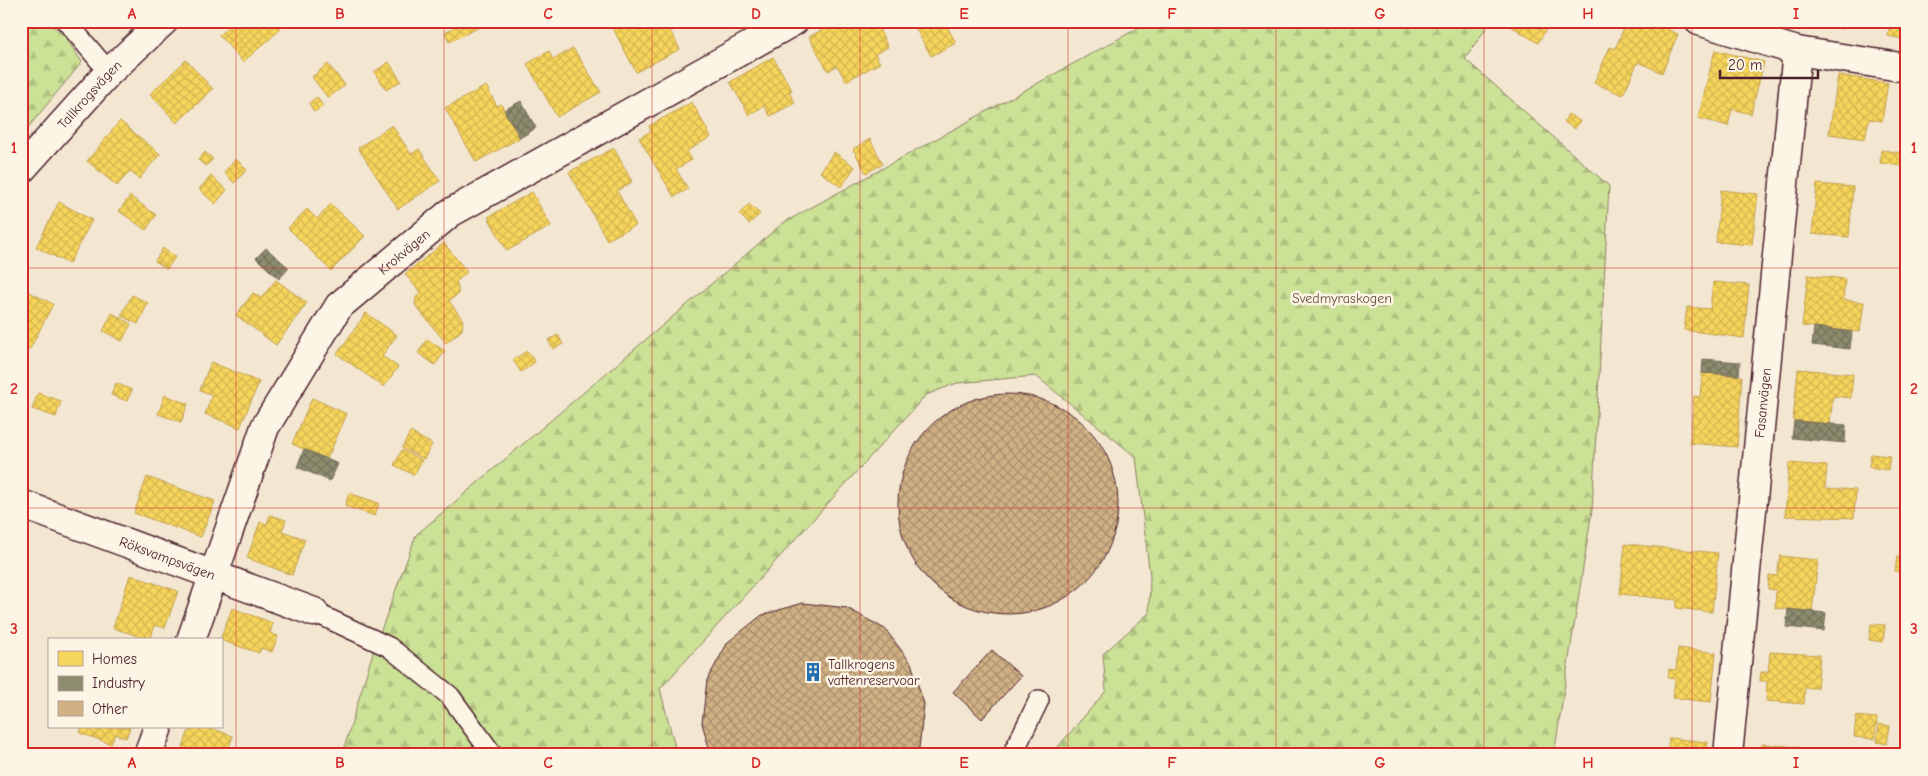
<svg xmlns="http://www.w3.org/2000/svg" width="1928" height="776" viewBox="0 0 1928 776" font-family="'Comic Neue',sans-serif">
<style>
.forest{fill:url(#forest-firs);stroke:#8a8060}
.homes{fill:url(#homes-cross-hatch);stroke:#c29e4d}
.industry{fill:url(#industry-cross-hatch);stroke:#786b5a}
.building{fill:url(#building-cross-hatch);stroke:#4a1f2b}
.lines{fill:none;stroke-linecap:round;stroke-linejoin:round}
.service-casing{stroke:#4a1f2b;stroke-width:22}
.minor-casing{stroke:#4a1f2b;stroke-width:31}
.service{stroke:#fcf5e5;stroke-width:19}
.minor{stroke:#fcf5e5;stroke-width:28}
.grid{fill:none;stroke:#d62828;stroke-width:1;stroke-opacity:0.55}
.labels{text-anchor:middle;stroke-width:5;stroke-linejoin:round;paint-order:stroke}
.street-label{font-size:14px;fill:#4a1f2b;stroke:#fcf5e5}
.park-label{font-size:14px;fill:#6a5046;stroke:#fcf5e5}
.poi-label{font-size:14px;fill:#4a1f2b;stroke:#fcf5e5;text-anchor:start}
.neatline{fill:none;stroke:#d62828;stroke-width:2}
.grid-label{font-size:16px;text-anchor:middle;font-weight:bold;fill:#d62828}
</style>
<defs>
<pattern id="forest-firs" width="22" height="20" patternUnits="userSpaceOnUse" patternTransform="scale(1.25)"><rect width="22" height="20" fill="#cbe196"/><path d="M5 1l3.5 6h-7zM16 11l3.5 6h-7z" fill="#b0c181"/></pattern>
<pattern id="homes-cross-hatch" width="8" height="8" patternUnits="userSpaceOnUse" patternTransform="scale(1.25)"><rect width="8" height="8" fill="#f6d55c"/><path d="M0 0l8 8M0 8l8-8" fill="none" stroke="#d4b650"/></pattern>
<pattern id="industry-cross-hatch" width="8" height="8" patternUnits="userSpaceOnUse" patternTransform="scale(1.25)"><rect width="8" height="8" fill="#8c8c6e"/><path d="M0 0l8 8M0 8l8-8" fill="none" stroke="#74725b"/></pattern>
<pattern id="building-cross-hatch" width="8" height="8" patternUnits="userSpaceOnUse" patternTransform="scale(1.25)"><rect width="8" height="8" fill="#d0b184"/><path d="M0 0l8 8M0 8l8-8" fill="none" stroke="#ab8f6c"/></pattern>
</defs>
<rect width="100%" height="100%" fill="#f3e7d2"/>
<filter id="ink" filterUnits="userSpaceOnUse"><feTurbulence type="fractalNoise" baseFrequency=".02" numOctaves="2"/><feDisplacementMap in="SourceGraphic" scale="10" xChannelSelector="R" yChannelSelector="G"/><feConvolveMatrix kernelMatrix="1 2 1 2 8 2 1 2 1" color-interpolation-filters="sRGB"/></filter>
<g filter="url(#ink)">
<g class="forest">
<path d="M21 21C61 21 61 32 82 62L21 136Z"/>
<path d="M1151 21H1491L1465 59 1609 186 1592 510 1554 755H1051L1106 691 1103 654 1149 613 1150 577 1136 457 1036 376 957 383 926 395 660 689 677 755H342L373 652 416 535 783 223Z"/>
</g>
<g class="homes">
<path d="M234 21H274L281 29 243 62 219 35Z"/>
<path d="M468 21H475L478 28 449 42 445 32Z"/>
<path d="M609 21H665L680 49 636 72Z"/>
<path d="M837 21H858L860 25 868 21H875L888 47 875 54 880 63 846 81 837 66 828 71 809 37Z"/>
<path d="M904 21H944L956 43 931 56 913 24 908 27Z"/>
<path d="M1507 21H1551L1538 43 1506 23Z"/>
<path d="M1556 21H1573L1568 29Z"/>
<path d="M1627 21H1648L1678 34 1662 73 1638 62 1623 95 1594 83 1610 47 1615 49Z"/>
<path d="M1797 21H1844L1843 29Z"/>
<path d="M1890 21H1907V40L1888 36Z"/>
<path d="M573 48 601 92 557 117 527 64 549 51 553 60Z"/>
<path d="M1715 50 1764 62 1751 114 1732 109 1728 126 1698 118Z"/>
<path d="M773 57 792 90 789 92 795 103 770 116 764 106 749 115 730 82Z"/>
<path d="M186 60 213 89 177 123 150 94Z"/>
<path d="M389 62 401 81 386 90 374 72Z"/>
<path d="M328 64 345 85 328 98 312 77Z"/>
<path d="M1838 75 1888 83 1882 121 1869 119 1865 139 1829 134Z"/>
<path d="M486 86 497 106 501 104 520 138 476 162 445 108Z"/>
<path d="M317 97 323 106 314 112 309 103Z"/>
<path d="M692 102 711 137 687 151 692 160 676 169 688 189 674 197 639 138 651 131 649 126Z"/>
<path d="M1568 114 1580 121 1575 129 1564 122Z"/>
<path d="M120 121 160 154 139 179 130 171 117 186 87 161Z"/>
<path d="M392 125 411 154 419 149 440 181 398 209 358 148Z"/>
<path d="M870 139 883 164 866 173 853 149Z"/>
<path d="M614 148 632 182 617 191 636 225 607 240 569 172Z"/>
<path d="M1881 150 1903 153 1901 166 1880 163Z"/>
<path d="M205 152 213 159 206 166 198 160Z"/>
<path d="M834 152 855 167 841 187 820 172Z"/>
<path d="M236 159 247 170 234 183 224 172Z"/>
<path d="M211 176 227 190 215 204 199 189Z"/>
<path d="M1817 184 1853 187 1849 237 1812 234Z"/>
<path d="M1721 190 1758 194 1752 245 1716 242Z"/>
<path d="M532 192 551 226 507 251 488 217Z"/>
<path d="M130 196 156 215 146 230 119 211Z"/>
<path d="M59 202 92 220 69 264 36 247Z"/>
<path d="M331 204 365 236 331 271 288 228 307 209 317 219Z"/>
<path d="M749 204 760 214 749 224 739 214Z"/>
<path d="M444 243 467 272 456 282 458 286V294L449 301 463 320 462 330 446 343 415 305 416 297 421 293 405 274Z"/>
<path d="M163 248 175 257 167 269 155 261Z"/>
<path d="M1808 275 1845 279 1843 300 1864 302 1860 332 1802 326Z"/>
<path d="M276 280 307 303 276 345 236 315 253 293 261 298Z"/>
<path d="M1713 282 1749 285 1744 338 1684 330 1687 307 1710 309Z"/>
<path d="M21 288 53 304 30 349 21 345Z"/>
<path d="M132 295 148 303 138 324 121 316Z"/>
<path d="M112 313 131 324 122 341 103 331Z"/>
<path d="M366 313 397 335 382 356 398 367 384 387 337 354Z"/>
<path d="M558 335 563 344 553 349 548 340Z"/>
<path d="M427 339 445 351 435 365 418 353Z"/>
<path d="M527 351 535 362 521 372 513 360Z"/>
<path d="M211 362 259 382 240 428 205 414 212 395 200 390Z"/>
<path d="M1798 369 1853 374 1851 398 1833 396 1830 424 1793 420Z"/>
<path d="M1702 373 1742 376 1737 447 1690 443 1694 396 1700 397Z"/>
<path d="M116 383 132 390 127 401 111 395Z"/>
<path d="M38 393 61 401 56 417 32 409Z"/>
<path d="M165 395 188 404 181 422 158 414Z"/>
<path d="M312 398 347 414 327 459 292 444Z"/>
<path d="M410 432 432 444 424 459 402 448Z"/>
<path d="M402 450 422 460 414 475 394 465Z"/>
<path d="M1871 454 1890 456 1888 470 1869 467Z"/>
<path d="M1789 463 1827 466 1825 488 1856 490 1854 518 1785 516Z"/>
<path d="M147 477 215 501 201 537 134 513Z"/>
<path d="M349 493 379 503 375 516 345 506Z"/>
<path d="M270 515 286 520 282 531 305 539 292 575 247 558 260 522 267 524Z"/>
<path d="M1625 544 1718 553 1712 612 1676 608 1677 600 1620 594Z"/>
<path d="M1780 556 1818 560 1812 612 1775 608 1776 590 1768 589 1769 575 1777 576Z"/>
<path d="M1897 557 1907 558V572L1895 571Z"/>
<path d="M130 575 178 591 165 628 155 625 150 640 113 628Z"/>
<path d="M232 608 273 623 270 633 278 636 272 652 261 648 259 653 220 640Z"/>
<path d="M1871 624 1885 625 1883 642 1869 640Z"/>
<path d="M1678 648 1716 653 1711 702 1673 698 1675 679 1668 678 1669 669 1676 670Z"/>
<path d="M1770 652 1820 655 1817 688H1805L1804 704 1766 701 1767 681H1760L1761 672H1768Z"/>
<path d="M1856 716 1877 718 1875 739 1854 737Z"/>
<path d="M1879 724 1890 726 1887 744 1877 742Z"/>
<path d="M82 727H130L126 738 115 734 111 744 80 733Z"/>
<path d="M190 727H208L233 736 226 755H180Z"/>
<path d="M1669 738 1708 742 1706 755H1667Z"/>
<path d="M1762 744 1799 747 1798 755H1761Z"/>
</g>
<g class="industry">
<path d="M521 101 536 128 520 138 504 110Z"/>
<path d="M266 248 289 268 279 279 256 258Z"/>
<path d="M1814 327 1852 332 1850 349 1812 345Z"/>
<path d="M1703 359 1740 362 1739 375 1702 373Z"/>
<path d="M1794 421 1846 425 1845 443 1792 438Z"/>
<path d="M304 449 338 464 330 481 297 467Z"/>
<path d="M1788 609 1826 613 1824 631 1786 627Z"/>
</g>
<g class="building">
<circle cx="1008" cy="504" r="110"/>
<path d="M803 603 847 608 885 629 911 663 924 704 919 748 915 755H711L702 723 707 680 728 642 762 615Z"/>
<path d="M992 650 1021 676 982 719 953 692Z"/>
</g>
<g class="lines">
<g class="service-casing">
<g id="service">
<path d="M66 21 109 72"/>
<path d="M314 612 389 647 450 696 493 755"/>
<path d="M1012 755 1039 700"/>
</g>
</g>
<g class="minor-casing">
<g id="minor">
<path d="M1699 21 1797 51 1907 68"/>
<path id="s1" d="M21 170 109 72 164 21"/>
<path id="s2" d="M21 504 314 612"/>
<path id="s3" d="M191 640 265 427 339 306 450 213 794 21"/>
<path d="M148 755 158 727"/>
<path id="s4" d="M1728 755 1797 51"/>
</g>
</g>
<use href="#service" class="service"/>
<use href="#minor" class="minor"/>
</g>
</g>
<path class="grid" d="M236 21V755M444 21V755M652 21V755M860 21V755M1068 21V755M1276 21V755M1484 21V755M1692 21V755M21 268H1907M21 508H1907"/>
<defs>
<g id="building-bare" transform="scale(1.5)"><path d="M-4-6H4V6H1V3H-1V6H-4ZM-2.5-4.3h1.7v1.8h-1.7ZM.8-4.3h1.7v1.8H.8ZM-2.5-1h1.7V.8h-1.7ZM.8-1h1.7V.8H.8Z" fill="#1f6fb2" stroke="#fcf5e5" stroke-width="2.5" paint-order="stroke"/></g>
</defs>
<g fill-rule="evenodd">
<use href="#building-bare" x="813" y="672"/>
</g>
<g class="labels">
<g class="street-label">
<text dy="5" stroke="none"><textPath href="#s1" startOffset="102">Tallkrogsvägen</textPath></text>
<text dy="5" stroke="none"><textPath href="#s3" startOffset="452">Krokvägen</textPath></text>
<text dy="5" stroke="none"><textPath href="#s4" startOffset="354">Fasanvägen</textPath></text>
<text dy="5" stroke="none"><textPath href="#s2" startOffset="156">Röksvampsvägen</textPath></text>
</g>
<g class="park-label">
<text x="1342" y="303">Svedmyraskogen</text>
</g>
<g class="poi-label">
<text x="828" y="669">Tallkrogens<tspan x="828" dy="16">vattenreservoar</tspan></text>
</g>
</g>
<rect width="1928" height="776" fill="none" stroke="#fcf5e5" stroke-width="55"/>
<rect x="48" y="638" width="175" height="90" fill="#fcf5e5" stroke="#b59f9b"/>
<rect x="58" y="651" width="25" height="15" fill="#f6d55c" stroke="#b59f9b"/>
<text x="92" y="664" font-size="15" fill="#4a1f2b">Homes</text>
<rect x="58" y="676" width="25" height="15" fill="#8c8c6e" stroke="#b59f9b"/>
<text x="92" y="688" font-size="15" fill="#4a1f2b">Industry</text>
<rect x="58" y="701" width="25" height="15" fill="#d0b184" stroke="#b59f9b"/>
<text x="92" y="714" font-size="15" fill="#4a1f2b">Other</text>
<path d="M1720 70v8h98v-8" fill="none" stroke="#4a1f2b" stroke-width="2.5"/>
<text x="1728" y="70" font-size="15" fill="#4a1f2b" stroke="#fcf5e5" stroke-width="4" paint-order="stroke">20 m</text>
<rect x="28" y="28" width="1872" height="720" class="neatline"/>
<g class="grid-label">
<text x="132" y="19">A</text>
<text x="340" y="19">B</text>
<text x="548" y="19">C</text>
<text x="756" y="19">D</text>
<text x="964" y="19">E</text>
<text x="1172" y="19">F</text>
<text x="1380" y="19">G</text>
<text x="1588" y="19">H</text>
<text x="1796" y="19">I</text>
<text x="14" y="153">1</text>
<text x="1914" y="153">1</text>
<text x="14" y="394">2</text>
<text x="1914" y="394">2</text>
<text x="14" y="634">3</text>
<text x="1914" y="634">3</text>
<text x="132" y="768">A</text>
<text x="340" y="768">B</text>
<text x="548" y="768">C</text>
<text x="756" y="768">D</text>
<text x="964" y="768">E</text>
<text x="1172" y="768">F</text>
<text x="1380" y="768">G</text>
<text x="1588" y="768">H</text>
<text x="1796" y="768">I</text>
</g>
</svg>
